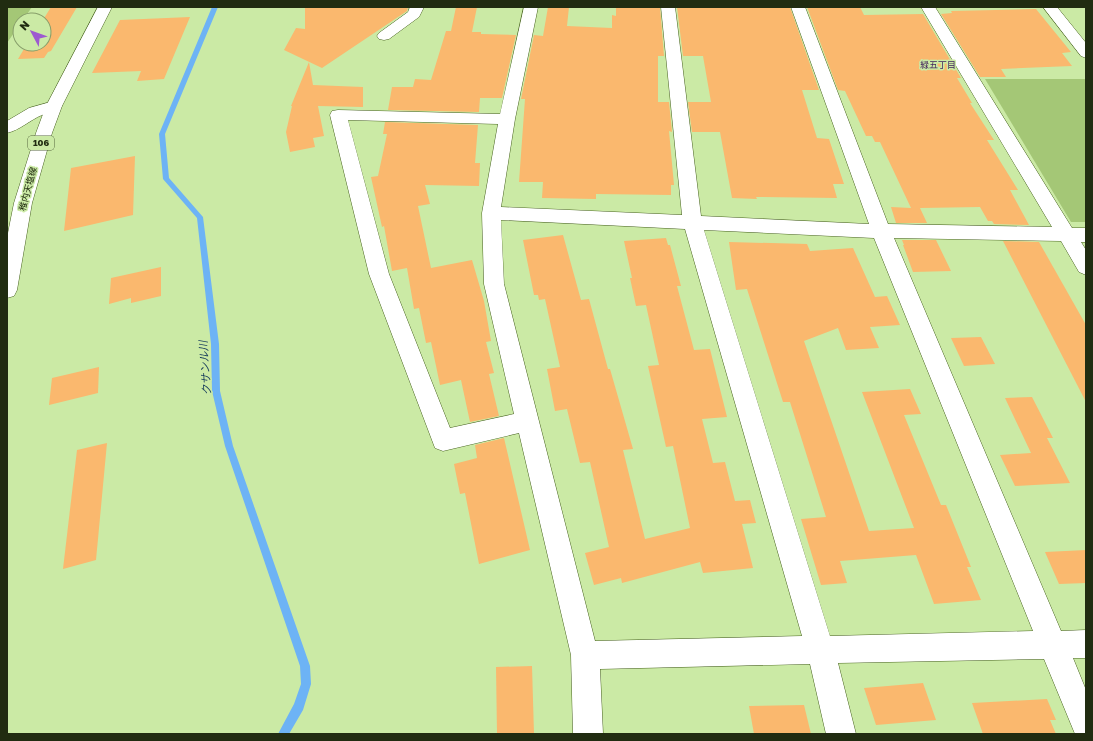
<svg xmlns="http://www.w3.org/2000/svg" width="1093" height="741" viewBox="0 0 1093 741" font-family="'Golos Text','Noto Sans JP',sans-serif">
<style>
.green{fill:#a4c776}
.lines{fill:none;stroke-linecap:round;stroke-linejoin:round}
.stream{fill:#6db3f5;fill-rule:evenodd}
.building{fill:#fab86e}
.minor-casing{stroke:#486221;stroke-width:1}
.major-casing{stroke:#486221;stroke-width:1}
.minor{fill:#fff;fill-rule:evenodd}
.major{fill:#fff;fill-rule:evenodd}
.labels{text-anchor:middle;stroke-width:3;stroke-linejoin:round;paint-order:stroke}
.far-neighbourhood-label{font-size:9px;fill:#43235c;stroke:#cbeaa5}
.shield{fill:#cbeaa5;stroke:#54653d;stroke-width:1}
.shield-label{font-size:9px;font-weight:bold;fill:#212c11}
.far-street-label{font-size:9px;fill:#212c11;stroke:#cbeaa5}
.water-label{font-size:11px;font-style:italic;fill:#153b5b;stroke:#cbeaa5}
</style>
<rect width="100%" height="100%" fill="#cbeaa5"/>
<g class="green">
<path d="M7 7H32L23 20H20V24L7 43Z"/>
<path d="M985 79H1086V222H1071Z"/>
</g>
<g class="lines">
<path class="stream" d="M212 7H218L165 134 169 178 203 217 219 344 220 391 233 446 310 666 311 684 303 710 289 734H278L294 704 301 684 300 666 225 446 212 391 211 344 197 218 163 179 159 134Z"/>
</g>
<g class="building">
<path d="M51 7H77L51 51 48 52 44 58 18 59 27 44H44V20H43Z"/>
<path d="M305 7H408L407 11 322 68 284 50 296 28 305 29Z"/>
<path d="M456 7H477L472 32H481V34L516 35 502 98H480L479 112 388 110 392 87H413L415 79 431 80 446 31H451Z"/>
<path d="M548 7H569L567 26 612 28V15L616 16V7H660L664 56H658V102H669L672 132 669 131 674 185H671V195L596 194V199L542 198 543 182H519L525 99H521L534 35 543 36Z"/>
<path d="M677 7H790L819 90H802L817 138 829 139 844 184H833L837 198 756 197 757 199 732 198 720 132H692L688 102H711L703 56H683Z"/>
<path d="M807 7H860L864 15 923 14 961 78H957L972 103H970L994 140H987L1018 190H1010L1029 225 994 224 992 221H988L980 207 920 208 927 223H896L891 207 911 208 880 142H875L872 136H866L845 91 838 90Z"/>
<path d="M1036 9 1071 52 1062 53 1072 66 1001 69 1006 77H980L941 14 952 13 951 11Z"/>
<path d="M190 17 164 79 137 81 141 71 92 73 120 20Z"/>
<path d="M309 62 313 85 363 87V107L318 106 324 136 313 138 315 147 290 152 286 132 292 106H291Z"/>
<path d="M385 122 478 125 475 163H480L479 186 425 185 430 204 418 206 431 268 472 260 484 301 491 341 486 342 494 373 489 374 499 416 470 422 461 380 440 385 431 342 426 343 419 308 414 309 407 268 392 271 384 226 382 227 371 177 378 176 387 134H383Z"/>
<path d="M135 156 133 215 64 231 71 168Z"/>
<path d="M563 235 581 300 589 299 608 369H610L633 449 623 450 645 539 690 528 673 446 666 447 648 366 659 365 646 305 636 306 630 278H632L624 241 666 238 668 245H670L681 286H677L694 350 710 349 727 417 702 419 713 463 725 462 735 501 750 500 756 523 742 524 753 568 703 573 700 562 622 583 621 578 594 585 585 553 609 547 590 462 580 463 567 409 555 411 547 369 560 367 545 299 539 300 538 295H534L523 240Z"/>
<path d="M902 240H936L951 271 913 272 903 245H904Z"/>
<path d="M1003 241 1039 242 1086 325V402Z"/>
<path d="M729 242 807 244 810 251 853 248 875 297 887 296 900 325 870 327 879 348 846 350 838 328 804 341 869 531 914 528 862 392 910 389 921 414 904 415 941 505H946L971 567H967L981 600 934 604 916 555 840 561 847 583 821 585 801 519 826 517 790 402H783L747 289 736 290Z"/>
<path d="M161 267V296L131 303V298L109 304 111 278Z"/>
<path d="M981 337 995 364 964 366 951 338Z"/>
<path d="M99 367 98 393 49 405 52 378Z"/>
<path d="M1032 397 1053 438H1047L1070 483 1015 486 1000 455 1031 453 1005 398Z"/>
<path d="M504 438 530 550 479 564 465 493 460 494 454 464 477 458 475 445Z"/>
<path d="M107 443 96 560 63 569 77 450Z"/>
<path d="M1086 550V583L1059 584 1045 552Z"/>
<path d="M532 666 534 734H497L496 667Z"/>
<path d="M923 683 936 720 876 725 864 688Z"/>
<path d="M1047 699 1056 720H1050L1056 734H983L972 703Z"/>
<path d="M804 705 811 734H754L749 706Z"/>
</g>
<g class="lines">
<g class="minor-casing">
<g id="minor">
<path d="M410 7H424L419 17 389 39 384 40 379 39 377 36 379 33 408 12Z"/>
<path d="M524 7H538L515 119 501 207 682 215 661 7H675L701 216 869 224 791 7H805L888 224 1052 227 921 7H935L1072 228H1086V242H1081L1086 250V275L1079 272 1061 241 894 238 1061 631 1086 630V658H1073L1086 690V734H1075L1044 659 838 663 856 734H826L810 664 600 669 603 734H573L571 655 519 433 443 451 435 448 369 274 330 115 332 111 338 110 500 114ZM348 120 498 124 482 213 484 284 514 414 450 428 389 274ZM501 220 685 229 802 636 595 641 504 284ZM704 230 874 238 1033 631 830 636Z"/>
<path d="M1043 7H1057L1086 43V58L1081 56Z"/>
<path d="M54 101 60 102 62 106C58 112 49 113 42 115 30 120 20 130 7 133V121L29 108Z"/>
</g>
</g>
<g class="major-casing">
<path id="major" d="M98 7H112L62 106 52 133 32 203 17 290 14 296 7 298V238L14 203 36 133 46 106Z"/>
</g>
<use href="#minor" class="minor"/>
<use href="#major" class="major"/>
</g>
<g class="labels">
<g class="far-neighbourhood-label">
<text x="938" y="68">緑五丁目</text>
</g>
<rect class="shield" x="28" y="136" width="26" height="14" rx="3"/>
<g class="shield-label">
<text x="41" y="146">106</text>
</g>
<g class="far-street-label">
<text transform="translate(28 189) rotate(-75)" y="3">稚内天塩線</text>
</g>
<g class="water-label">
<text transform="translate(205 368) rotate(-94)" y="4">クサンル川</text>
</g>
</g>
<rect width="1093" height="741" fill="none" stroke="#212c11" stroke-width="16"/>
<g transform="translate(32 32) rotate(311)"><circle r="19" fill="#cbeaa5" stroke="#879e6a"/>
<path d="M0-3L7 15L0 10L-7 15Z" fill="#9d5ad0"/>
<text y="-6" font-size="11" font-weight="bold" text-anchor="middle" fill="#212c11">N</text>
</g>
</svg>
